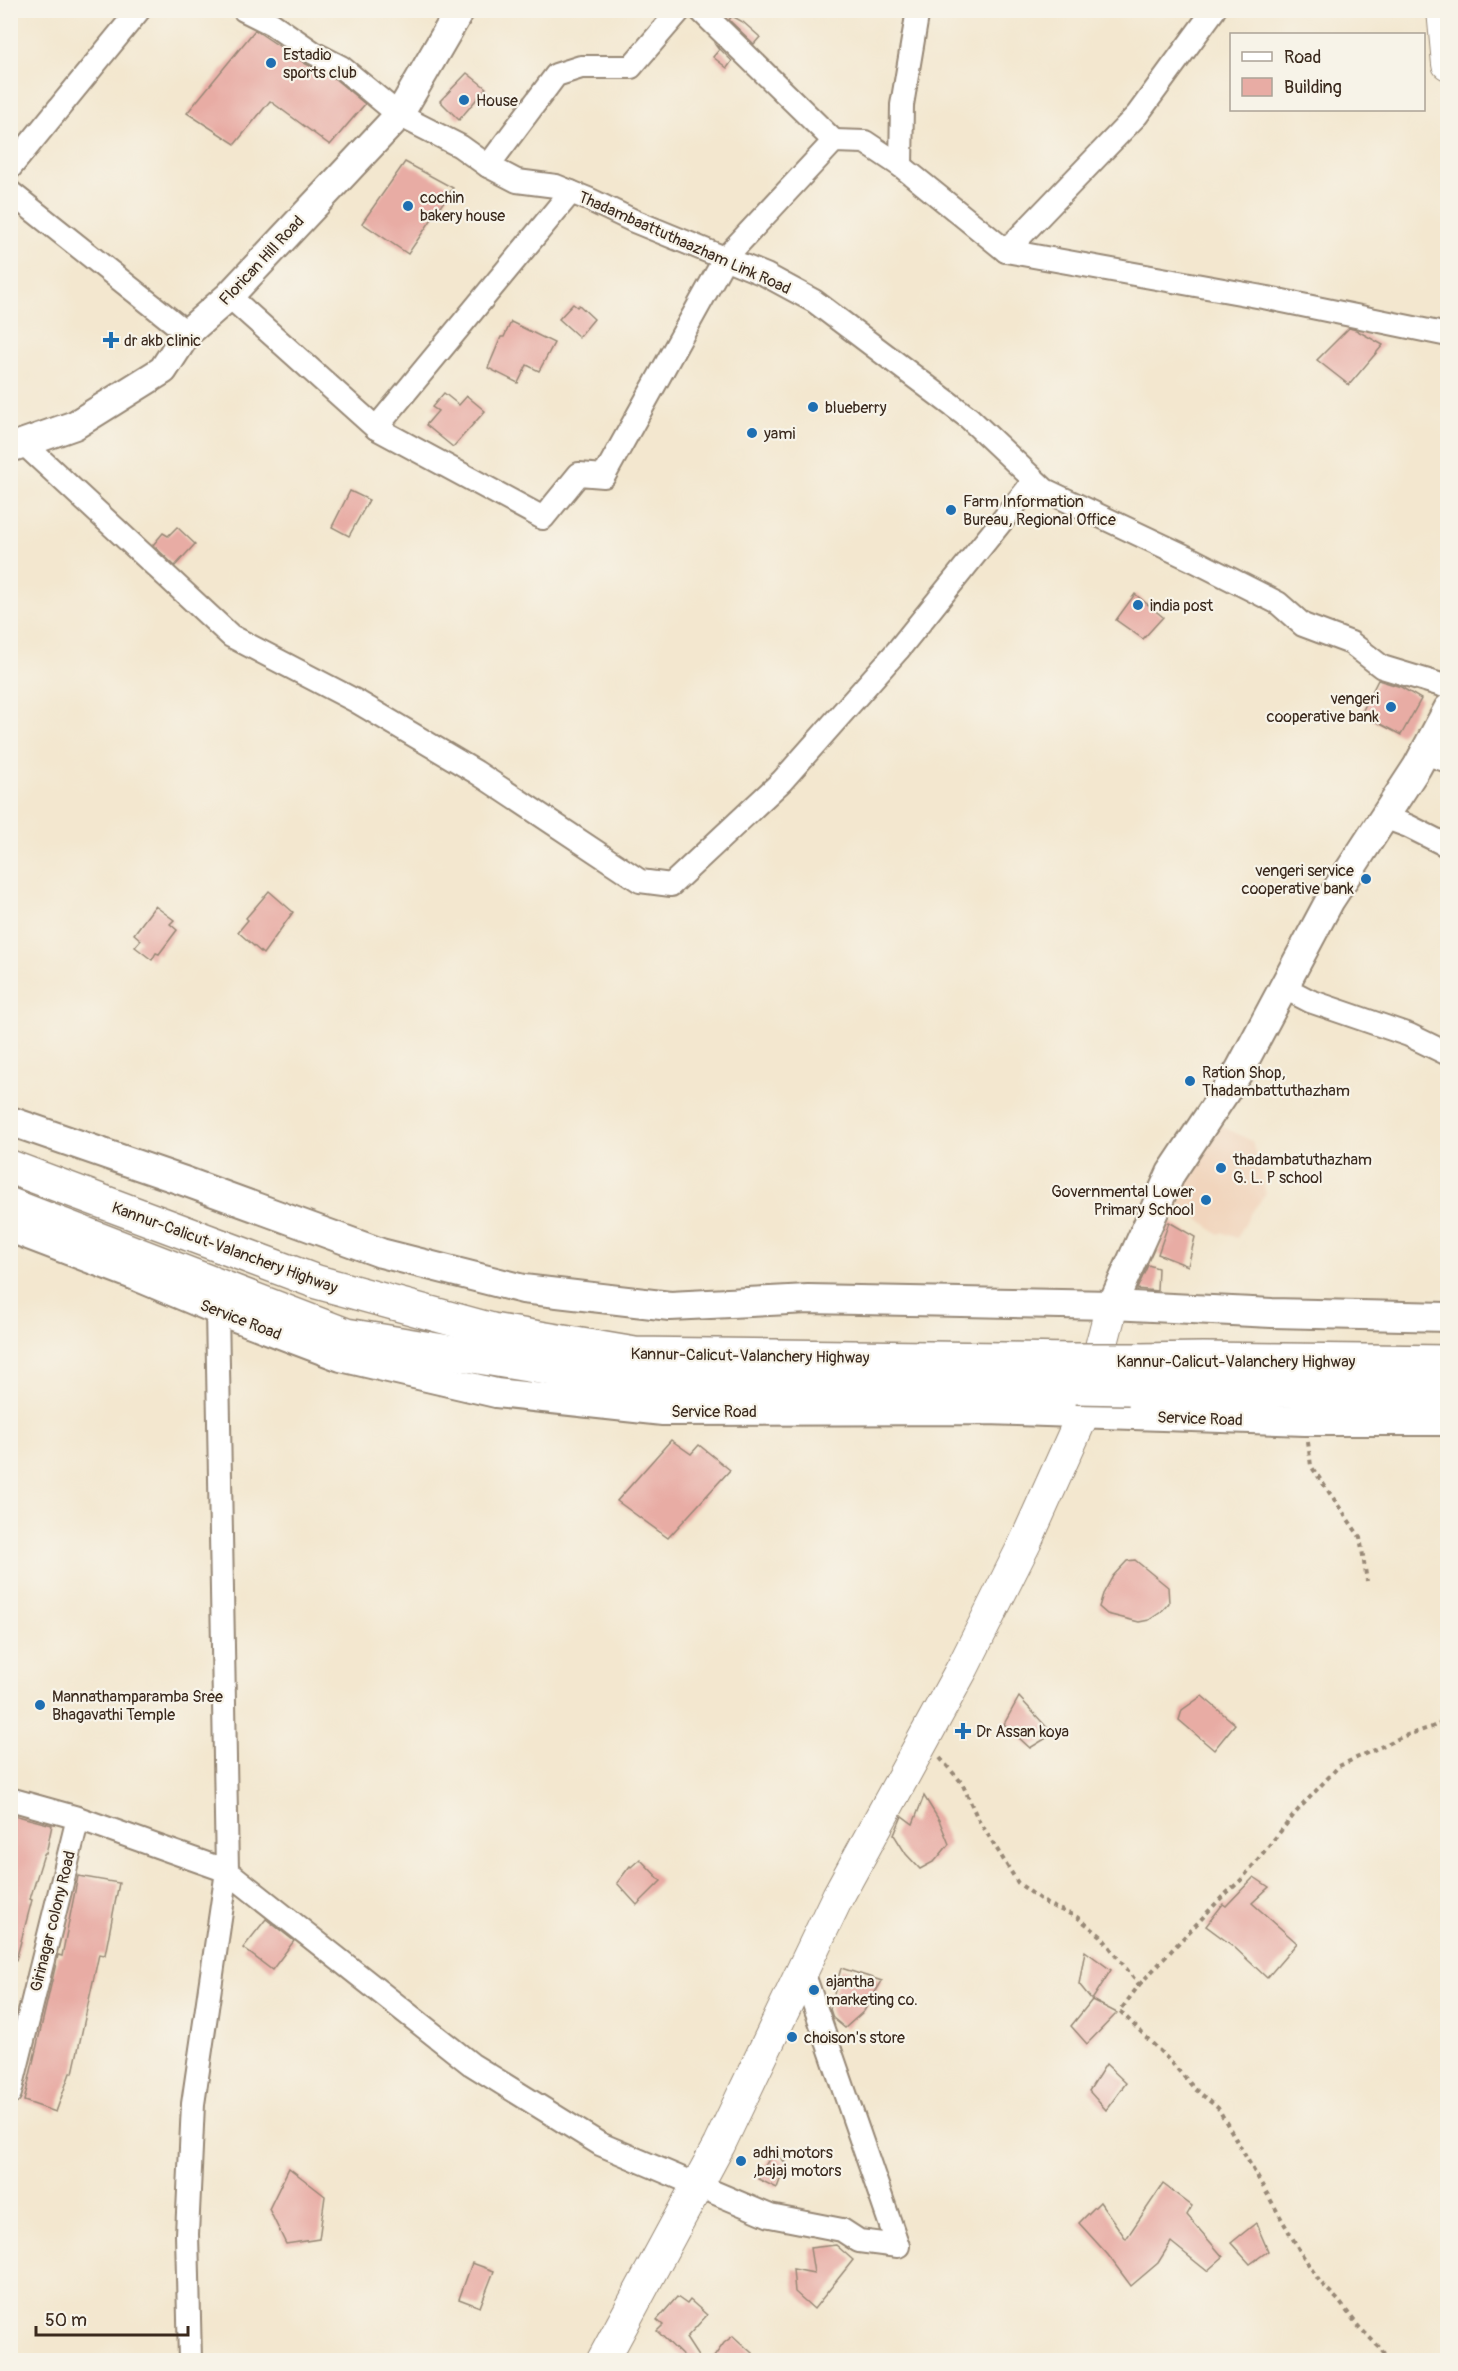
<svg xmlns="http://www.w3.org/2000/svg" width="1458" height="2371" viewBox="0 0 1458 2371" font-family="Pangolin,sans-serif">
<style>
.built{fill:#f1d5bd}
.building{fill:#e8aca4}
.lines{fill:none;stroke-linecap:round;stroke-linejoin:round}
.minor-casing{stroke:#978876;stroke-width:26}
.tertiary-casing{stroke:#978876;stroke-width:32}
.secondary-casing{stroke:#978876;stroke-width:34}
.trunk-casing{stroke:#978876;stroke-width:36}
.path{stroke:#978876;stroke-width:4;stroke-dasharray:4.5 4.5;stroke-linecap:butt}
.minor{stroke:#fff;stroke-width:22}
.tertiary{stroke:#fff;stroke-width:28}
.secondary{stroke:#fff;stroke-width:32}
.trunk{stroke:#fff;stroke-width:33}
.trunk-bridge-casing{stroke:#978876;stroke-width:36;stroke-linecap:butt}
.trunk-bridge{stroke:#fff;stroke-width:33}
.poi-dot{fill:#1f6fb2;stroke:#f7f3e8;stroke-width:2}
.labels{text-anchor:middle;stroke-width:4.5;stroke-linejoin:round;paint-order:stroke}
.poi-label{font-size:16px;fill:#3b2a1e;stroke:#f7f3e8;text-anchor:start}
.street-label{font-size:16px;fill:#3b2a1e;stroke:#f7f3e8}
</style>
<rect width="100%" height="100%" fill="#f7f3e8"/>
<filter id="ink" filterUnits="userSpaceOnUse"><feTurbulence type="fractalNoise" baseFrequency=".0167" numOctaves="2"/><feDisplacementMap in="SourceGraphic" scale="12" xChannelSelector="R" yChannelSelector="G"/><feConvolveMatrix kernelMatrix="1 2 1 2 8 2 1 2 1" color-interpolation-filters="sRGB"/></filter>
<filter id="wash" filterUnits="userSpaceOnUse"><feTurbulence type="fractalNoise" baseFrequency=".008" numOctaves="4" result="noise"/><feDisplacementMap in="SourceGraphic" scale="24" xChannelSelector="R" yChannelSelector="G"/><feGaussianBlur stdDeviation="1.35" result="paint"/><feColorMatrix in="noise" values="0 0 0 0 0 0 0 0 0 0 0 0 0 0 0 0 0 1.4 0 .05"/><feComposite in="paint" operator="in"/></filter>
<g filter="url(#wash)">
<rect width="100%" height="100%" fill="#f3e7cf"/>
<path class="built" d="M1211 1121 1252 1141 1266 1194 1250 1214 1237 1238 1222 1232 1219 1235 1171 1198Z"/>
<g id="blocks">
<g class="building">
<path d="M732 16 743 22 760 37 754 44 729 20Z"/>
<path d="M255 30 306 64 334 78 365 104 330 145 270 101 235 144 187 113Z"/>
<path d="M714 43 732 61 727 68 713 57 719 50Z"/>
<path d="M467 73 486 88 459 120 440 101Z"/>
<path d="M405 162 453 188 408 254 362 223Z"/>
<path d="M573 304 577 307 579 305 594 319 579 337 559 319Z"/>
<path d="M511 322 554 343 539 371 527 365 518 383 488 368 501 337H504Z"/>
<path d="M1349 328 1356 330 1383 345 1349 385 1317 360Z"/>
<path d="M444 393 459 405 467 396 485 411 453 447 426 425 438 411 432 407Z"/>
<path d="M350 491 369 500 349 536 332 527Z"/>
<path d="M177 527 195 544 175 566 153 545 163 533 168 536Z"/>
<path d="M1135 594 1163 617 1143 639 1116 620Z"/>
<path d="M1378 680 1401 687 1421 699 1401 735 1361 714Z"/>
<path d="M269 891 293 912 263 954 238 932 248 920 246 918Z"/>
<path d="M155 906 174 920 170 924 177 930 159 954 156 953 152 960 135 947 141 940 134 934Z"/>
<path d="M1169 1222 1195 1237 1188 1266 1158 1254Z"/>
<path d="M1148 1265 1158 1268 1157 1291 1137 1289Z"/>
<path d="M671 1440 691 1454 699 1445 730 1470 668 1538 617 1501Z"/>
<path d="M1135 1560 1168 1587 1169 1603 1161 1612 1149 1620 1139 1622 1107 1614 1099 1607 1103 1594 1113 1576 1127 1561Z"/>
<path d="M1202 1696 1235 1724 1214 1750 1179 1720 1182 1710Z"/>
<path d="M1019 1697 1053 1734 1030 1748 1004 1724Z"/>
<path d="M924 1796 939 1820 949 1844 935 1861 920 1869 906 1854 894 1835 902 1816 913 1824Z"/>
<path d="M10 1814 52 1825 46 1854H44L30 1899 32 1900 16 1960 10 1959Z"/>
<path d="M640 1859 661 1881 637 1905 617 1883 630 1866 631 1867Z"/>
<path d="M78 1876 119 1883 105 1955 99 1954 73 2073H70L56 2112 24 2101 58 1955 62 1956Z"/>
<path d="M1254 1877 1269 1887 1252 1903 1297 1943 1267 1978 1233 1946 1206 1926 1223 1904 1226 1906Z"/>
<path d="M266 1919 294 1941 272 1970 243 1948Z"/>
<path d="M1085 1951 1111 1970 1092 2000 1079 1984Z"/>
<path d="M841 1968 882 1981 864 2011 845 2028 833 2018 830 2009Z"/>
<path d="M1092 2000 1117 2013 1087 2044 1071 2026Z"/>
<path d="M1106 2064 1126 2083 1106 2110 1089 2091Z"/>
<path d="M773 2152 786 2163 777 2188 758 2179Z"/>
<path d="M289 2168 325 2196 319 2239 286 2244 269 2209Z"/>
<path d="M1163 2184 1192 2206 1187 2215 1223 2257 1207 2271 1171 2242 1158 2263 1131 2286 1108 2255 1079 2223 1100 2202 1126 2239Z"/>
<path d="M1256 2223 1268 2251 1250 2264 1231 2243Z"/>
<path d="M836 2245 853 2260 814 2309 795 2292 793 2269 814 2273 810 2248Z"/>
<path d="M472 2263 494 2271 480 2307 459 2299Z"/>
<path d="M677 2297 687 2304 690 2300 707 2315 686 2338 701 2361H688L657 2331 663 2325 657 2320Z"/>
<path d="M733 2336 761 2361H711L724 2343Z"/>
</g>
</g>
</g>
<g filter="url(#ink)">
<use href="#blocks" fill-opacity="0" stroke="#978876" stroke-width="1.5"/>
<g class="lines">
<g class="minor-casing">
<g id="minor">
<path d="M244 10 272 24 314 53 341 67 399 115 460 146 488 166 517 181 556 186 588 199 634 221 766 275 814 301 969 418 1045 490 1195 561 1278 603 1303 625 1351 643 1382 667 1448 687"/>
<path d="M700 10 834 141"/>
<path d="M488 166 556 75 581 67H631L680 10"/>
<path d="M901 166 902 105 918 10"/>
<path d="M10 168 139 10"/>
<path d="M10 192 187 333"/>
<path d="M1006 251 1268 298 1448 335"/>
<path d="M229 296 376 428 571 192"/>
<path d="M376 428 543 518 579 474 604 476 725 258 834 141 865 142 901 166 1006 251 1137 115 1214 10"/>
<path d="M23 443 231 636 356 701 476 772 640 881 671 885 782 781 898 650 1034 481"/>
<path d="M1424 753 1448 761"/>
<path d="M1384 817 1408 826 1448 846"/>
<path d="M1283 987 1310 1001 1409 1035 1448 1054"/>
<path d="M217 1310 227 1871 471 2064 600 2144 770 2216 842 2230 859 2241 898 2246 802 1969"/>
<path d="M10 1799 78 1818 10 2093"/>
<path d="M78 1818 227 1871 193 2104 187 2234 190 2360"/>
</g>
</g>
<g class="tertiary-casing">
<g id="tertiary">
<path d="M10 448 75 425 163 370 187 333 229 296 399 115 460 10"/>
<path d="M10 1121 184 1181 381 1253 523 1289 670 1306 808 1299 1112 1305 1272 1313 1448 1317"/>
<path d="M10 1228 136 1276 217 1310 341 1357 496 1393 663 1411 987 1410 1305 1421H1448"/>
<path d="M1112 1305 1171 1173 1239 1071 1330 900 1417 767 1448 709"/>
</g>
</g>
<g class="secondary-casing">
<g id="secondary">
<path d="M1443 10 1448 64"/>
<path d="M603 2360 719 2145 838 1896 963 1667 1026 1541 1084 1412 1112 1305"/>
</g>
</g>
<g class="trunk-casing">
<g id="trunk">
<path d="M10 1167 317 1282 492 1330 635 1354 1073 1360"/>
<path d="M10 1205 346 1335 619 1380 1076 1387"/>
<path d="M1138 1360 1203 1359 1448 1362"/>
<path d="M1129 1388 1448 1393"/>
</g>
</g>
<g class="path">
<path d="M1308 1442 1311 1466 1360 1537 1367 1581"/>
<path d="M940 1758 962 1783 977 1817 1018 1883 1047 1904 1077 1917 1101 1936 1139 1985 1120 2011 1171 2062 1195 2089 1218 2108 1301 2253 1320 2282 1338 2300 1359 2327 1379 2347 1389 2360"/>
<path d="M1139 1985 1222 1897 1241 1880 1298 1810 1339 1766 1404 1736 1432 1727 1448 1719"/>
</g>
<use href="#minor" class="minor"/>
<use href="#tertiary" class="tertiary"/>
<use href="#secondary" class="secondary"/>
<use href="#trunk" class="trunk"/>
<g class="trunk-bridge-casing">
<g id="trunk-bridge">
<path d="M1073 1360H1138"/>
<path d="M1076 1387 1129 1388"/>
</g>
</g>
<use href="#trunk-bridge" class="trunk-bridge"/>
</g>
</g>
<g class="poi-dot">
<circle cx="271" cy="63" r="6"/>
<circle cx="464" cy="100" r="6"/>
<circle cx="408" cy="206" r="6"/>
<path d="M108 331h6v6h6v6h-6v6h-6v-6h-6v-6h6z"/>
<circle cx="813" cy="407" r="6"/>
<circle cx="752" cy="433" r="6"/>
<circle cx="951" cy="510" r="6"/>
<circle cx="1138" cy="605" r="6"/>
<circle cx="1391" cy="707" r="6"/>
<circle cx="1366" cy="879" r="6"/>
<circle cx="1190" cy="1081" r="6"/>
<circle cx="1221" cy="1168" r="6"/>
<circle cx="1206" cy="1200" r="6"/>
<circle cx="40" cy="1705" r="6"/>
<path d="M960 1722h6v6h6v6h-6v6h-6v-6h-6v-6h6z"/>
<circle cx="814" cy="1990" r="6"/>
<circle cx="792" cy="2037" r="6"/>
<circle cx="741" cy="2161" r="6"/>
</g>
<g class="labels">
<g class="poi-label">
<text x="283" y="60">Estadio<tspan x="283" dy="18">sports club</tspan></text>
<text x="476" y="106">House</text>
<text x="420" y="203">cochin<tspan x="420" dy="18">bakery house</tspan></text>
<text x="124" y="346">dr akb clinic</text>
<text x="825" y="413">blueberry</text>
<text x="764" y="439">yami</text>
<text x="963" y="507">Farm Information<tspan x="963" dy="18">Bureau, Regional Office</tspan></text>
<text x="1150" y="611">india post</text>
<text x="1379" y="704" text-anchor="end">vengeri<tspan x="1379" dy="18">cooperative bank</tspan></text>
<text x="1354" y="876" text-anchor="end">vengeri service<tspan x="1354" dy="18">cooperative bank</tspan></text>
<text x="1202" y="1078">Ration Shop,<tspan x="1202" dy="18">Thadambattuthazham</tspan></text>
<text x="1233" y="1165">thadambatuthazham<tspan x="1233" dy="18">G. L. P school</tspan></text>
<text x="1194" y="1197" text-anchor="end">Governmental Lower<tspan x="1194" dy="18">Primary School</tspan></text>
<text x="52" y="1702">Mannathamparamba Sree<tspan x="52" dy="18">Bhagavathi Temple</tspan></text>
<text x="976" y="1737">Dr Assan koya</text>
<text x="826" y="1987">ajantha<tspan x="826" dy="18">marketing co.</tspan></text>
<text x="804" y="2043">choison's store</text>
<text x="753" y="2158">adhi motors<tspan x="753" dy="18">,bajaj motors</tspan></text>
</g>
<g class="street-label">
<text transform="translate(685 242) rotate(24)" y="6">Thadambaattuthaazham Link Road</text>
<text transform="translate(261 260) rotate(-47)" y="6">Florican Hill Road</text>
<text transform="translate(225 1247) rotate(20)" y="6">Kannur-Calicut-Valanchery Highway</text>
<text transform="translate(241 1319) rotate(21)" y="6">Service Road</text>
<text transform="translate(750 1355) rotate(1)" y="6">Kannur-Calicut-Valanchery Highway</text>
<text x="1236" y="1367">Kannur-Calicut-Valanchery Highway</text>
<text x="714" y="1417">Service Road</text>
<text transform="translate(1200 1418) rotate(2)" y="6">Service Road</text>
<text transform="translate(52 1921) rotate(-76)" y="6">Girinagar colony Road</text>
</g>
</g>
<rect width="1458" height="2371" fill="none" stroke="#f7f3e8" stroke-width="36"/>
<rect x="1230" y="33" width="195" height="78" fill="#f7f3e8" stroke="#aca397" stroke-width="1.5"/>
<rect x="1242" y="52" width="30" height="9" fill="#ffffff" stroke="#aca397" stroke-width="1.5"/>
<text x="1284" y="63" font-size="18" fill="#3b2a1e">Road</text>
<rect x="1242" y="78" width="30" height="18" fill="#e8aca4" stroke="#aca397" stroke-width="1.5"/>
<text x="1284" y="93" font-size="18" fill="#3b2a1e">Building</text>
<path d="M36 2326v9h152v-9" fill="none" stroke="#3b2a1e" stroke-width="3"/>
<text x="45" y="2326" font-size="18" fill="#3b2a1e" stroke="#f7f3e8" stroke-width="4.5" paint-order="stroke">50 m</text>
</svg>
